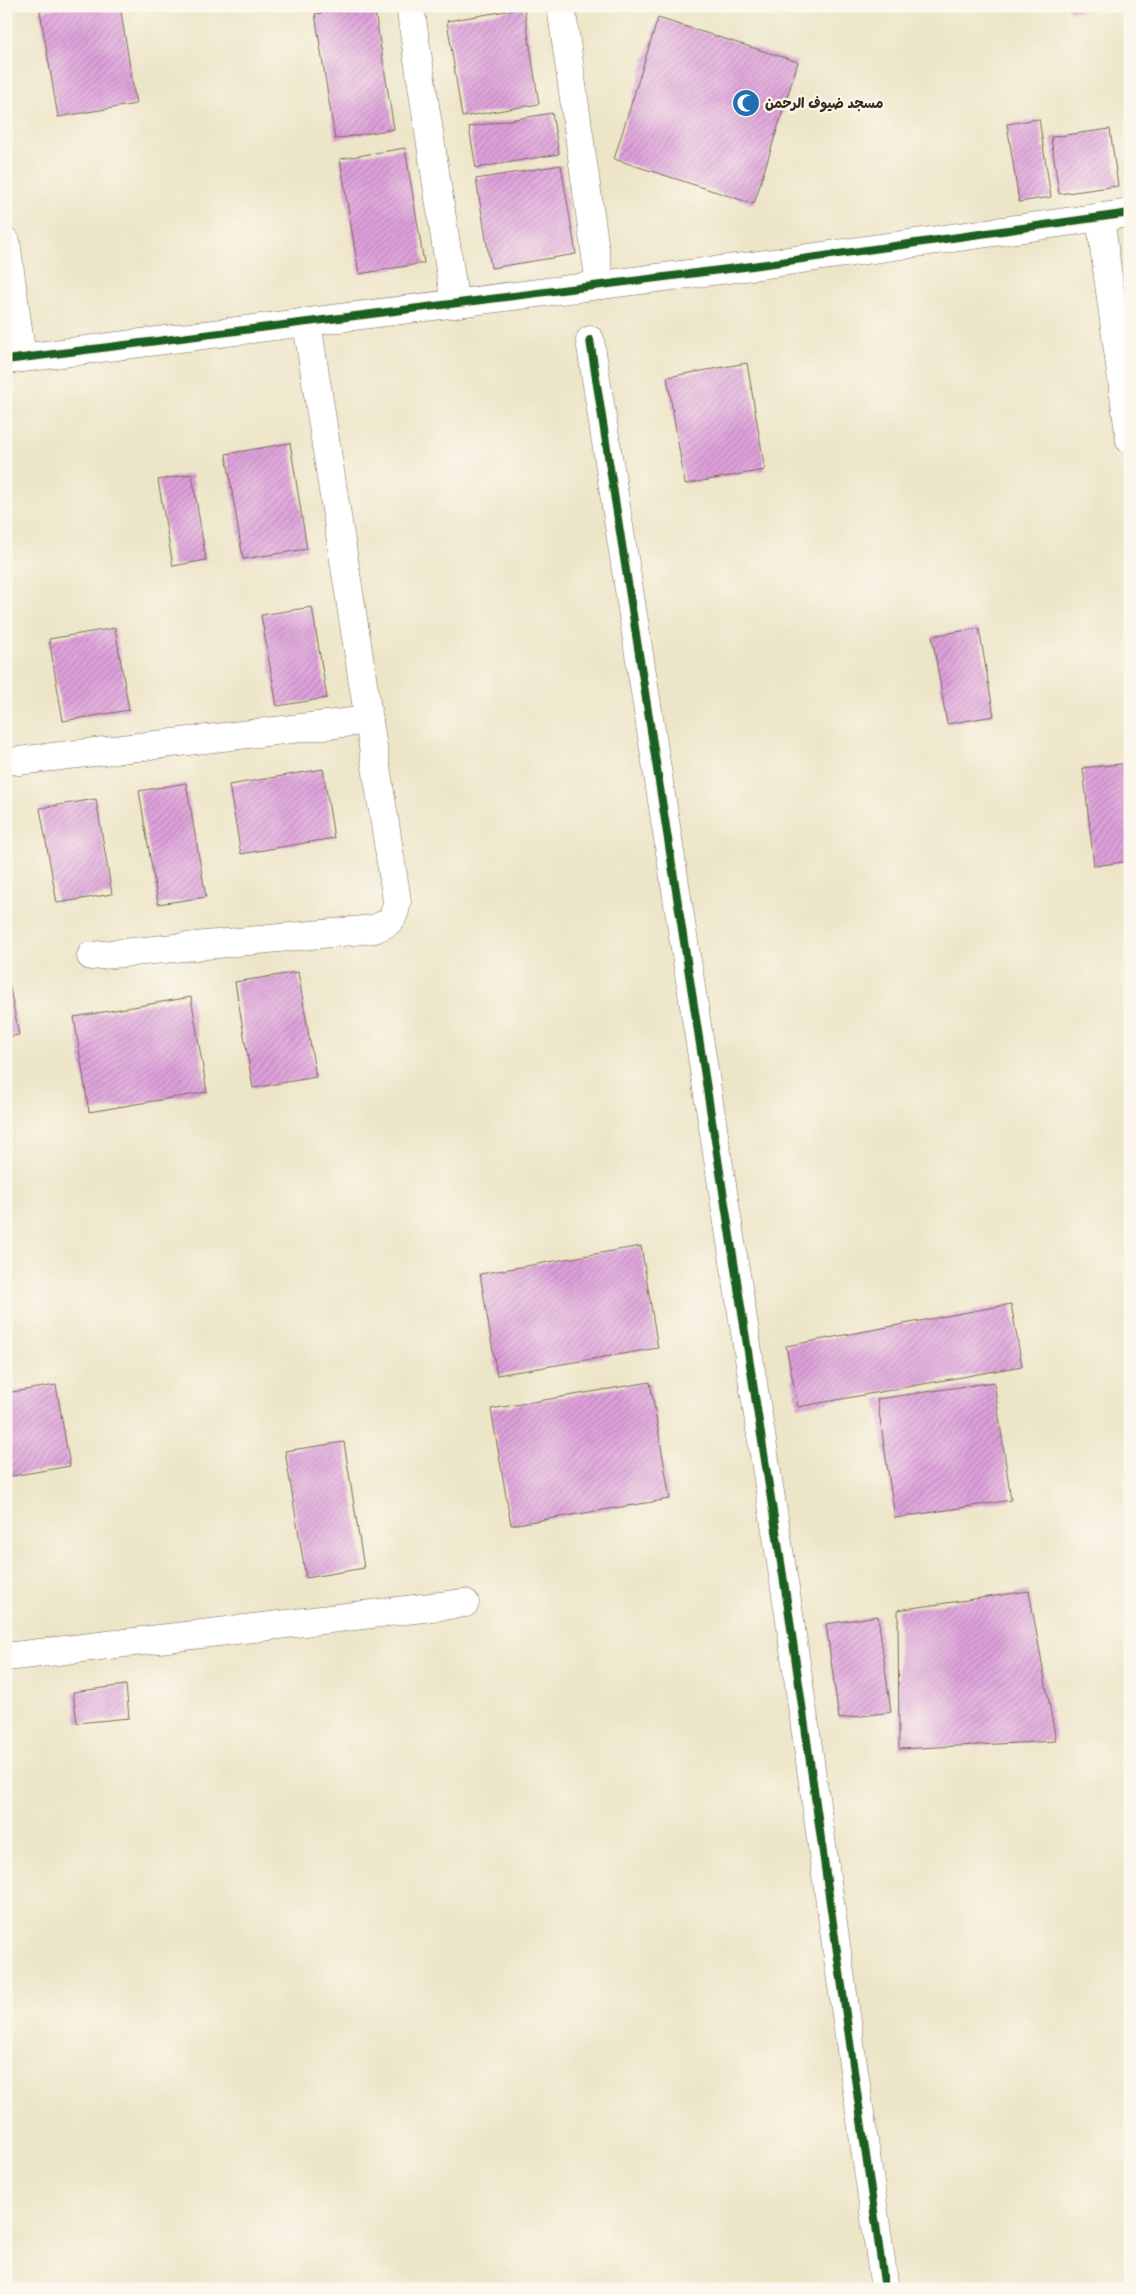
<svg xmlns="http://www.w3.org/2000/svg" width="1136" height="2295" viewBox="0 0 1136 2295" font-family="Sriracha,'Playpen Sans Arabic',sans-serif">
<style>
.building{fill:url(#building-hatch)}
.lines{fill:none;stroke-linecap:round;stroke-linejoin:round}
.street-casing{stroke:#796b5a;stroke-width:29}
.street{stroke:#fff;stroke-width:28}
.cycleway-casing{stroke:#fbf7ec;stroke-width:11}
.cycleway{stroke:#1b5e20;stroke-width:8}
.labels{text-anchor:middle;stroke-width:4.5;stroke-linejoin:round;paint-order:stroke}
.poi-label{font-size:14px;font-weight:bold;fill:#3b2a1e;stroke:#fbf7ec;text-anchor:start}
</style>
<defs>
<pattern id="building-hatch" width="6" height="6" patternUnits="userSpaceOnUse" patternTransform="scale(1.25)"><rect width="6" height="6" fill="#dea1db"/><path d="M-1 1l2-2M0 6l6-6M5 7l2-2" fill="none" stroke="#b583b1"/></pattern>
</defs>
<rect width="100%" height="100%" fill="#fbf7ec"/>
<filter id="ink" filterUnits="userSpaceOnUse"><feTurbulence type="fractalNoise" baseFrequency=".02" numOctaves="2"/><feDisplacementMap in="SourceGraphic" scale="10" xChannelSelector="R" yChannelSelector="G"/><feConvolveMatrix kernelMatrix="1 2 1 2 8 2 1 2 1" color-interpolation-filters="sRGB"/></filter>
<filter id="wash" filterUnits="userSpaceOnUse"><feTurbulence type="fractalNoise" baseFrequency=".0096" numOctaves="4" result="noise"/><feDisplacementMap in="SourceGraphic" scale="20" xChannelSelector="R" yChannelSelector="G"/><feGaussianBlur stdDeviation="1.12" result="paint"/><feColorMatrix in="noise" values="0 0 0 0 0 0 0 0 0 0 0 0 0 0 0 0 0 1.4 0 .05"/><feComposite in="paint" operator="in"/></filter>
<g filter="url(#wash)">
<rect width="100%" height="100%" fill="#ede5c8"/>
<g id="blocks">
<g class="building">
<path d="M67 6H120L136 104 58 117 40 11Z"/>
<path d="M362 6H374L394 129 335 139 315 14Z"/>
<path d="M1069 6H1095V7L1070 12Z"/>
<path d="M524 8 539 104 462 117 447 21Z"/>
<path d="M658 18 798 62 754 204 614 159Z"/>
<path d="M552 113 559 154 476 168 469 127Z"/>
<path d="M1039 119 1051 197 1019 202 1007 124Z"/>
<path d="M1110 129 1118 186 1059 194 1051 137Z"/>
<path d="M405 148 424 263 359 274 340 159Z"/>
<path d="M561 165 576 254 491 268 476 179Z"/>
<path d="M747 363 765 470 685 484 667 377Z"/>
<path d="M290 443 307 549 243 559 226 454Z"/>
<path d="M192 474 206 560 173 566 158 480Z"/>
<path d="M312 607 327 698 277 706 261 615Z"/>
<path d="M115 628 129 710 63 721 49 639Z"/>
<path d="M979 628 994 716 947 724 932 636Z"/>
<path d="M1130 763V861L1094 866 1083 768Z"/>
<path d="M323 769 334 838 241 854 229 785Z"/>
<path d="M186 783 206 897 158 904 139 791Z"/>
<path d="M96 799 112 894 57 903 40 808Z"/>
<path d="M6 968 19 1035 6 1037Z"/>
<path d="M298 972 316 1077 253 1088 235 982Z"/>
<path d="M191 997 207 1092 89 1112 74 1017Z"/>
<path d="M641 1246 658 1348 497 1375 480 1274Z"/>
<path d="M1011 1304 1022 1366 798 1407 786 1346Z"/>
<path d="M650 1382 670 1499 511 1525 491 1409Z"/>
<path d="M994 1382 1011 1500 895 1518 877 1399Z"/>
<path d="M56 1385 70 1466 6 1477V1393Z"/>
<path d="M344 1442 364 1568 306 1578 285 1451Z"/>
<path d="M1029 1591 1056 1741 899 1749 898 1610Z"/>
<path d="M878 1616 891 1712 839 1719 826 1624Z"/>
<path d="M126 1685 129 1718 77 1723 73 1692Z"/>
</g>
</g>
</g>
<g filter="url(#ink)">
<use href="#blocks" fill-opacity="0" stroke="#796b5a" stroke-width="1"/>
<g class="lines">
<g class="street-casing">
<g id="street">
<path d="M410 6 455 304"/>
<path d="M561 6 600 285"/>
<path d="M1100 217 1130 440"/>
<path d="M6 242 22 358"/>
<path d="M590 340 789 1614 885 2289"/>
<path d="M6 360 752 266 1130 213"/>
<path d="M18 761 369 720"/>
<path d="M91 956 374 929C391 922 394 920 397 901L307 323"/>
<path d="M6 1657 465 1603"/>
</g>
</g>
<use href="#street" class="street"/>
<g class="cycleway-casing">
<g id="cycleway">
<path d="M590 340 789 1614 885 2289"/>
<path d="M6 360 752 266 1130 213"/>
</g>
</g>
<use href="#cycleway" class="cycleway"/>
</g>
</g>
<defs>
<g id="mosque-disc" transform="scale(1.4375)"><circle r="9.5" fill="#1f6fb2" stroke="#fbf7ec"/><path d="M3.5-4.9A6 6 0 1 0 3.5 4.9A5 5 0 1 1 3.5-4.9Z" fill="#fff"/></g>
</defs>
<g fill-rule="evenodd">
<use href="#mosque-disc" x="746" y="103"/>
</g>
<g class="labels">
<g class="poi-label">
<text x="765" y="108">مسجد ضيوف الرحمن</text>
</g>
</g>
<rect width="1136" height="2295" fill="none" stroke="#fbf7ec" stroke-width="25"/>
</svg>
